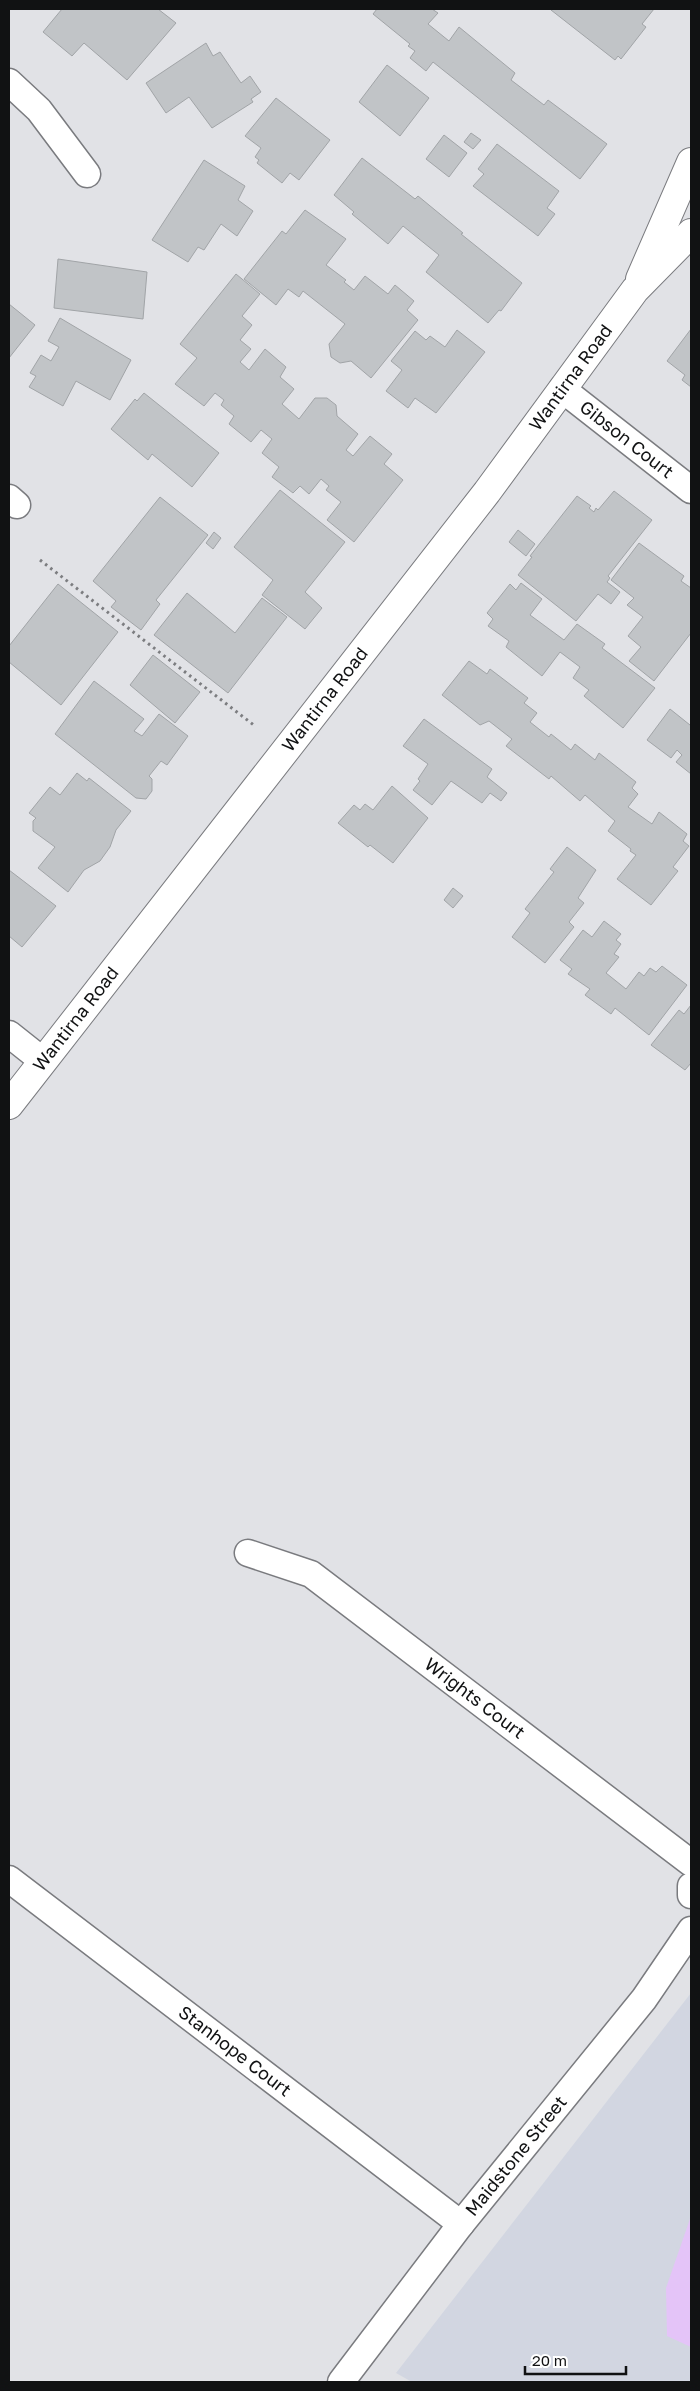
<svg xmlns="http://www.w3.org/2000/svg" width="700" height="2391" viewBox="0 0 700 2391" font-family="'Golos Text',sans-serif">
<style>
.built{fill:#d2d6e1}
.green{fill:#e4c4f8}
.building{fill:#c1c4c7;stroke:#a1a4a7}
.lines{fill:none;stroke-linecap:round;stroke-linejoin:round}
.street-casing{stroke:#7a7b7f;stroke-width:29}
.primary-casing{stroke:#7a7b7f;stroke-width:30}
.path{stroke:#7c7d80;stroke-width:3;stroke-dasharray:2.5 4;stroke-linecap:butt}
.street{stroke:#fff;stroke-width:26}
.primary{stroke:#fff;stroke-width:28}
.labels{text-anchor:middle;stroke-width:4;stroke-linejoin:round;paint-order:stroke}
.street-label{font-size:18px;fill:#111213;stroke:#fff}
</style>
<rect width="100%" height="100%" fill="#e1e2e6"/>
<path class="built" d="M691 1993V2382H412L396 2373Z"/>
<path class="green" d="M691 2216V2347L667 2336 666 2288Z"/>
<g class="building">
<path d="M62 9H158L176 23 127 80 84 43 72 56 43 32Z"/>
<path d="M377 9H432L438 13 428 24 449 41 459 27 515 73 511 80 544 105 548 100 607 144 580 179 433 62 426 71 410 58 415 51 408 46 410 44 373 14Z"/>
<path d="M553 9H654L642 24 646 27 621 59 618 56 615 60 551 10Z"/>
<path d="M206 43 213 56 220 52 241 83 250 76 261 92 251 99 253 102 212 128 189 97 166 113 146 83Z"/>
<path d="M387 65 429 98 400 136 359 102Z"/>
<path d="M276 98 330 140 299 180 290 173 282 183 257 163 259 160 255 157 261 148 245 136Z"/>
<path d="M471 133 481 140 473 149 464 142Z"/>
<path d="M444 135 467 153 449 177 426 159Z"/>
<path d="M497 144 559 191 547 208 555 214 538 236 473 186 484 174 478 169Z"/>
<path d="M362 158 415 199 418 196 463 233 461 234 522 283 501 311 499 310 488 323 426 272 439 255 403 226 388 244 352 214 354 212 334 195Z"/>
<path d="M204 160 245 186 238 200 253 211 237 236 221 224 204 250 198 247 188 262 152 240Z"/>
<path d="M305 210 346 239 326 265 346 280 344 282 354 290 365 276 388 294 395 285 414 301 407 310 418 320 371 378 351 361 340 363 331 357 329 344 345 324 303 291 299 297 288 289 276 305 244 279 282 231 286 234Z"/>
<path d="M58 259 147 272 143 319 54 308Z"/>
<path d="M236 274 260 294 242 316 252 325 240 340 251 349 240 362 249 370 265 349 286 367 280 377 294 389 282 404 299 419 315 398H327L336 405 337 416 358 434 346 450 353 456 370 436 392 454 384 464 403 480 354 542 327 520 341 502 326 490 329 486 321 479 309 494 300 486 293 493 272 477 279 467 262 453 272 439 261 430 251 442 229 424 234 416 221 405 224 400 215 393 204 406 175 384 197 358 180 344Z"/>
<path d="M9 304 35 325 9 358Z"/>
<path d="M60 318 131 360 110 400 76 381 63 406 29 387 36 376 30 373 41 355 51 361 59 347 48 341Z"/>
<path d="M691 329V387L682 380 685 375 667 361Z"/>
<path d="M457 330 485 352 436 413 415 398 408 408 386 391 402 370 391 361 415 331 426 340 430 336 445 347Z"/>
<path d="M144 393 219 453 192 487 152 454 148 460 111 429 135 399 137 401Z"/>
<path d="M280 490 345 542 305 592 322 608 305 629 262 595 273 580 234 547Z"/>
<path d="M614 491 652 520 608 576 610 578 607 582 620 592 611 604 598 594 576 621 518 575 532 557 530 556 577 496 591 506 589 508 594 512 596 508 598 510Z"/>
<path d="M160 497 208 535 156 600 160 604 141 630 111 607 116 601 93 581Z"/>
<path d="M518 530 535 544 526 556 509 542Z"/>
<path d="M214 532 221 538 213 549 206 543Z"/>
<path d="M639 543 684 576 681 581 691 588V633L654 681 629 661 641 647 628 636 643 617 627 605 634 598 611 580Z"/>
<path d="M521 583 542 599 530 615 564 640 577 624 605 644 602 648 655 688 623 728 584 696 589 690 573 678 580 667 560 652 542 676 506 647 509 641 488 626 493 619 487 613 510 584 516 590Z"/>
<path d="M58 584 118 632 61 705 9 662V646Z"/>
<path d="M187 593 235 633 262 598 287 617 228 693 154 635Z"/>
<path d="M153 655 200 692 175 723 130 685Z"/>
<path d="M469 661 487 674 490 669 528 698 524 703 537 713 530 722 549 737 551 734 571 750 575 744 595 760 599 753 636 782 632 788 638 794 628 807 652 824 659 812 687 834 683 841 689 846 673 867 678 871 651 905 617 879 636 855 630 851 631 849 608 831 615 821 585 795 580 801 551 776 549 779 506 746 512 739 489 721 480 725 442 695Z"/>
<path d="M94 681 144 719 134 731 142 736 159 714 188 736 167 765 161 761 149 776 152 779V791L146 799 136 798 55 734Z"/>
<path d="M670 709 690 725 691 724V774L676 762 682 755 677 750 671 758 647 740Z"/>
<path d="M424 719 492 769 487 777 507 793 501 801 490 793 482 803 451 781 432 805 413 790 420 781 418 779 428 764 403 746Z"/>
<path d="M77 773 87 781 89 778 131 811 116 830 110 847 100 861 84 870 68 892 38 868 55 847 33 831V821L36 818 29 813 50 787 60 795Z"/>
<path d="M392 786 428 818 393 863 370 845 368 847 338 823 354 805 360 810 365 804 373 810Z"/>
<path d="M567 847 596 870 578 898 584 903 569 922 574 927 545 963 512 937 530 913 525 909 554 872 550 869Z"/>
<path d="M9 870 56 906 22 947 9 936Z"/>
<path d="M453 888 463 896 453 908 444 900Z"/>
<path d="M604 921 621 934 616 940 621 944 614 954 619 957 606 973 626 989 639 972 644 976 650 968 656 972 662 966 687 985 649 1035 615 1008 611 1014 585 995 590 989 568 974 572 969 560 960 583 930 592 937Z"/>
<path d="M691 1005V1063L685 1070 651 1045 679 1010 684 1014Z"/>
</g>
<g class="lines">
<g class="street-casing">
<g id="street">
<path d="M9 82 39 110 87 174"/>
<path id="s1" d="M562 389 691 490"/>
<path d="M9 498 17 505"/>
<path d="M9 1034 43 1061"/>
<path id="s2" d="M248 1553 311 1574 691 1863"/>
<path id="s3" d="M9 1879 461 2224"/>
<path d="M691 1886V1895"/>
<path id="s4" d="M341 2382 461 2224 644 1999 691 1930"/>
</g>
</g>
<g class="primary-casing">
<g id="primary">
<path d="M640 279 691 162"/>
<path id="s5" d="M9 1105 487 492 635 290 691 233"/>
</g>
</g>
<path class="path" d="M40 560 255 726"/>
<use href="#street" class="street"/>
<use href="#primary" class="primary"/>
</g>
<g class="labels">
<g class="street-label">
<text dy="6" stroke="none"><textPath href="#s5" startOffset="919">Wantirna Road</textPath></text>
<text dy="6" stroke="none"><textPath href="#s1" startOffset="82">Gibson Court</textPath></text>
<text dy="6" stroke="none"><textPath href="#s5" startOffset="514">Wantirna Road</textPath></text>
<text dy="6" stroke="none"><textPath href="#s5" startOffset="109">Wantirna Road</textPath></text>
<text dy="6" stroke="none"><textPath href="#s2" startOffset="272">Wrights Court</textPath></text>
<text dy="6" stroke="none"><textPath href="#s3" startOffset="284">Stanhope Court</textPath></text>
<text dy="6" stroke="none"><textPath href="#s4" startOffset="286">Maidstone Street</textPath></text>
</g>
</g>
<rect width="700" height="2391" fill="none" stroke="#111213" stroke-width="20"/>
<path d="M525 2366v8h101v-8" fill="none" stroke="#111213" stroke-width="2.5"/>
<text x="532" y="2366" font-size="15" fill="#111213" stroke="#ffffff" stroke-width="4" paint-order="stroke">20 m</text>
</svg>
